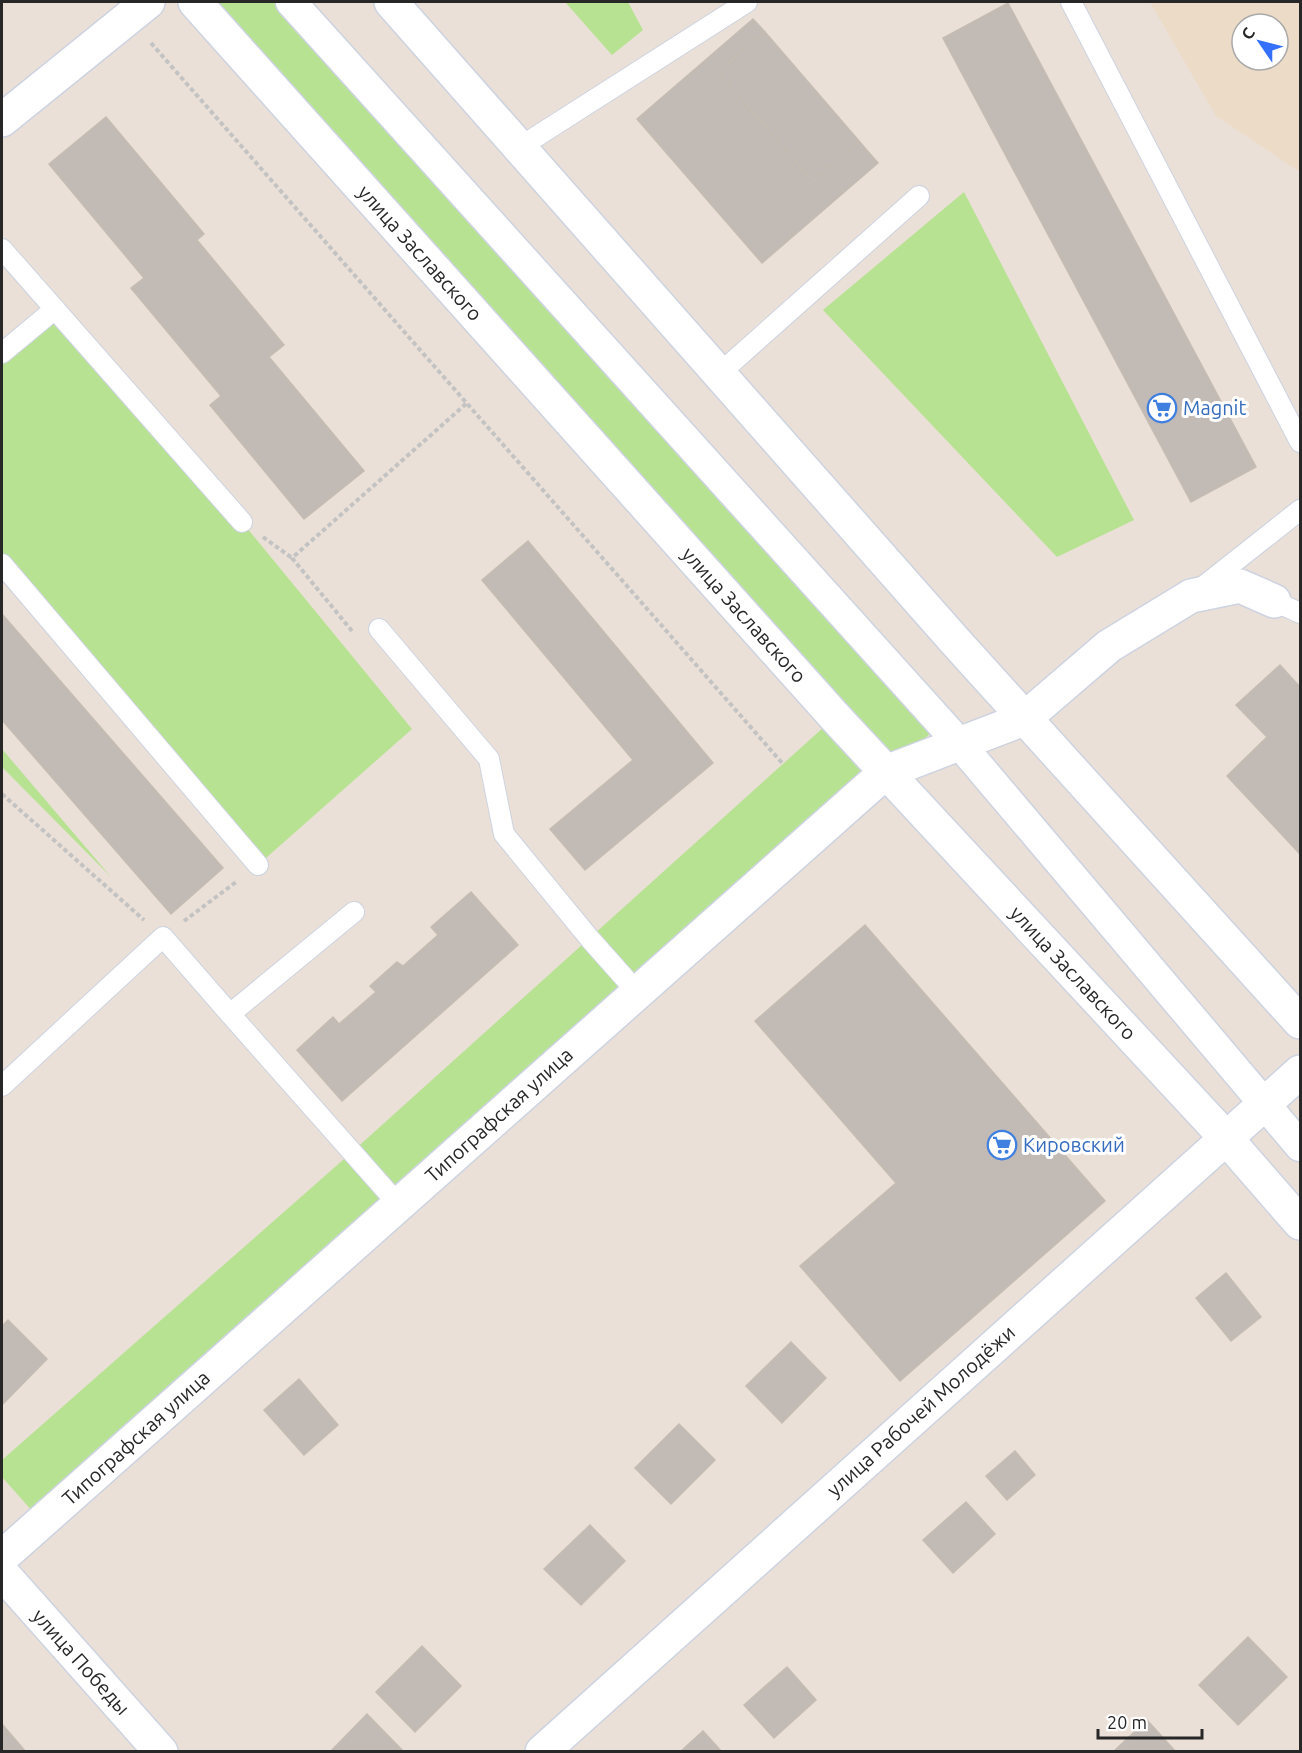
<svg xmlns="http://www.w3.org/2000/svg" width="1302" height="1753" viewBox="0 0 1302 1753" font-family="Ubuntu,sans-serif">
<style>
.education{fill:#ecdbc6;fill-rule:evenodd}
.green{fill:#b7e292}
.building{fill:#c2bab5;stroke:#c5bcb2;stroke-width:1.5}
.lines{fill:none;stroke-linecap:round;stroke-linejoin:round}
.service-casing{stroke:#cdd3e0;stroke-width:22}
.pedestrian-casing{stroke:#cdd3e0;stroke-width:33}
.minor-casing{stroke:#cdd3e0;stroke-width:36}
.tertiary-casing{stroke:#cdd3e0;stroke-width:36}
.secondary-casing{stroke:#cdd3e0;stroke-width:36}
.path{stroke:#c3c3c3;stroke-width:4;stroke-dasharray:4.5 3;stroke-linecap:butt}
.service{stroke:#fff;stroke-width:20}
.pedestrian{stroke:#fff;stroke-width:30}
.minor{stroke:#fff;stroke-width:33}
.tertiary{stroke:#fff;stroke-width:33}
.secondary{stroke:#fff;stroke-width:33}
.labels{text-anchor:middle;stroke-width:6;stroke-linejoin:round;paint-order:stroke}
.street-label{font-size:20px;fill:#272727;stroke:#fff}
.shop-label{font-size:20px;fill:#366cbe;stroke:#fff;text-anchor:start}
</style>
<rect width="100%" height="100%" fill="#eae0d7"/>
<path class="education" d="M1150 2H1300V172L1216 116ZM1242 24H1278V60H1242Z"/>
<g class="green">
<path d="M195 2H291L941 724 42 1522 2 1477V1460L352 1152 835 717Z"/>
<path d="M565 2H628L643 30 612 55Z"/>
<path d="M964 192 1134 520 1057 557 823 310Z"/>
<path d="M55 309 242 522 412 729 258 865 2 564V353Z"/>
<path d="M2 749 111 877 2 767Z"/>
</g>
<g class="building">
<path d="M1008 3 1256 467 1191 502 943 38Z"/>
<path d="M753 19 765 32 718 72 813 181 859 141 878 163 762 263 637 119Z"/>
<path d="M765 32 859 141 813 181 718 72Z"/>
<path d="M106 117 204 234 197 240 284 345 269 357 364 471 304 519 210 405 221 396 131 288 144 278 49 164Z"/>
<path d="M528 541 713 763 585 870 550 829 633 760 482 580Z"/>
<path d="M2 614 223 868 171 914 2 720Z"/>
<path d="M1280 665 1300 687V854L1227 776 1267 737 1236 705Z"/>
<path d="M471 892 518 945 342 1101 297 1050 333 1017 339 1024 376 992 370 986 397 962 403 966 438 935 431 927Z"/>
<path d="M865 925 1105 1201 900 1381 800 1266 896 1183 755 1021Z"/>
<path d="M1226 1273 1261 1317 1231 1341 1196 1298Z"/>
<path d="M8 1320 47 1359 2 1405V1326Z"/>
<path d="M791 1342 826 1378 782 1423 746 1386Z"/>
<path d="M299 1379 338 1425 304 1455 264 1410Z"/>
<path d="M679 1424 715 1460 671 1504 635 1468Z"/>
<path d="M1015 1451 1035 1475 1007 1500 986 1476Z"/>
<path d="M966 1502 995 1534 953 1573 923 1540Z"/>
<path d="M590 1525 625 1561 581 1605 544 1569Z"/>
<path d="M1248 1637 1287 1677 1238 1725 1199 1685Z"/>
<path d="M422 1646 461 1686 415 1732 376 1692Z"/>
<path d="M787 1667 816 1700 774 1738 744 1705Z"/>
<path d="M367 1714 404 1752H330Z"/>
<path d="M1147 1720 1176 1752H1113Z"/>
<path d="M2 1724 26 1752H2Z"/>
<path d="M703 1731 722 1752H680Z"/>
</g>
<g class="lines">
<g class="service-casing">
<g id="service">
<path d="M1071 2 1300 442"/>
<path d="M520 147 747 2"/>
<path d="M2 249 242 522"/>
<path d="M2 353 55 309"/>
<path d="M719 374 919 196"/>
<path d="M2 564 258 865"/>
<path d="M1200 589 1300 510"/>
<path d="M1274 601 1300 613"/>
<path d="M379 629 489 759 504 834 590 939 637 992"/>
<path d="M354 912 230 1014 398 1204"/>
<path d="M2 1086 163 937 230 1014"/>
</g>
</g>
<g class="pedestrian-casing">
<path id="pedestrian" d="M291 2 959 743 1300 1146"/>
</g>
<g class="minor-casing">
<g id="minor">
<path d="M2 120 148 2"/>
<path d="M2 1557 886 772 1024 719 1109 646 1191 596 1240 586 1274 601"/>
<path d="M542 1752 1300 1072"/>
</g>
</g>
<g class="tertiary-casing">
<g id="tertiary">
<path d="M195 2 835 717 1226 1138 1300 1223"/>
<path d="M391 2 955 641 1300 1022"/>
</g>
</g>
<g class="secondary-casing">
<path id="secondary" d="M2 1573 161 1752"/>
</g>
<g class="path">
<path d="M151 43 783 764"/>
<path d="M263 537 292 558"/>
<path d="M352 631 292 558 467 403"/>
<path d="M2 794 144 920"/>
<path d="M184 921 236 882"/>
</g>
<use href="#service" class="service"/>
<use href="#pedestrian" class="pedestrian"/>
<use href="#minor" class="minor"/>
<use href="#tertiary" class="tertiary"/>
<use href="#secondary" class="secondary"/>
</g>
<defs>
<g id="supermarket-ring" transform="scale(1.5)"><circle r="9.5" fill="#fff" stroke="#3f7fe0" stroke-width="1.5"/><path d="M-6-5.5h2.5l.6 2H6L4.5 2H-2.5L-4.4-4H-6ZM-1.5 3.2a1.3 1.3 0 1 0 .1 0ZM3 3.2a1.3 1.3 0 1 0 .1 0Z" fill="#3f7fe0"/></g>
</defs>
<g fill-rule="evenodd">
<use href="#supermarket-ring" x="1162" y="408"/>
<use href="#supermarket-ring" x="1002" y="1145"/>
</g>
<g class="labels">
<g class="street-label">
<text transform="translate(420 253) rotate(48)" y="7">улица Заславского</text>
<text transform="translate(744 615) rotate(48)" y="7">улица Заславского</text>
<text transform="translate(1073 973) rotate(47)" y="7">улица Заславского</text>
<text transform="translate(499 1115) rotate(-42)" y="7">Типографская улица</text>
<text transform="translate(921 1411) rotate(-42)" y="7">улица Рабочей Молодёжи</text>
<text transform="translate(136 1438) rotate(-42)" y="7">Типографская улица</text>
<text transform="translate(81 1662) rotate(48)" y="7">улица Победы</text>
</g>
<g class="shop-label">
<text x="1183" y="415">Magnit</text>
<text x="1023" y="1152">Кировский</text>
</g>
</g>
<rect width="1302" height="1753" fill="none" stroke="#272727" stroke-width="6"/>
<g transform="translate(1260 42) rotate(305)"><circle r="28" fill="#ffffff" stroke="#a9a9a9" stroke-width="1.5"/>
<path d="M0-4.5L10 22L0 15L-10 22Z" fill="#3470fb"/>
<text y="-9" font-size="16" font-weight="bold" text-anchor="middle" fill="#272727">С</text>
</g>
<path d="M1098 1729v9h104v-9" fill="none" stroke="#272727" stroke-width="3"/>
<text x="1107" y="1729" font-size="18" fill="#272727" stroke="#ffffff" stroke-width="4.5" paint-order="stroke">20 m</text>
</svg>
